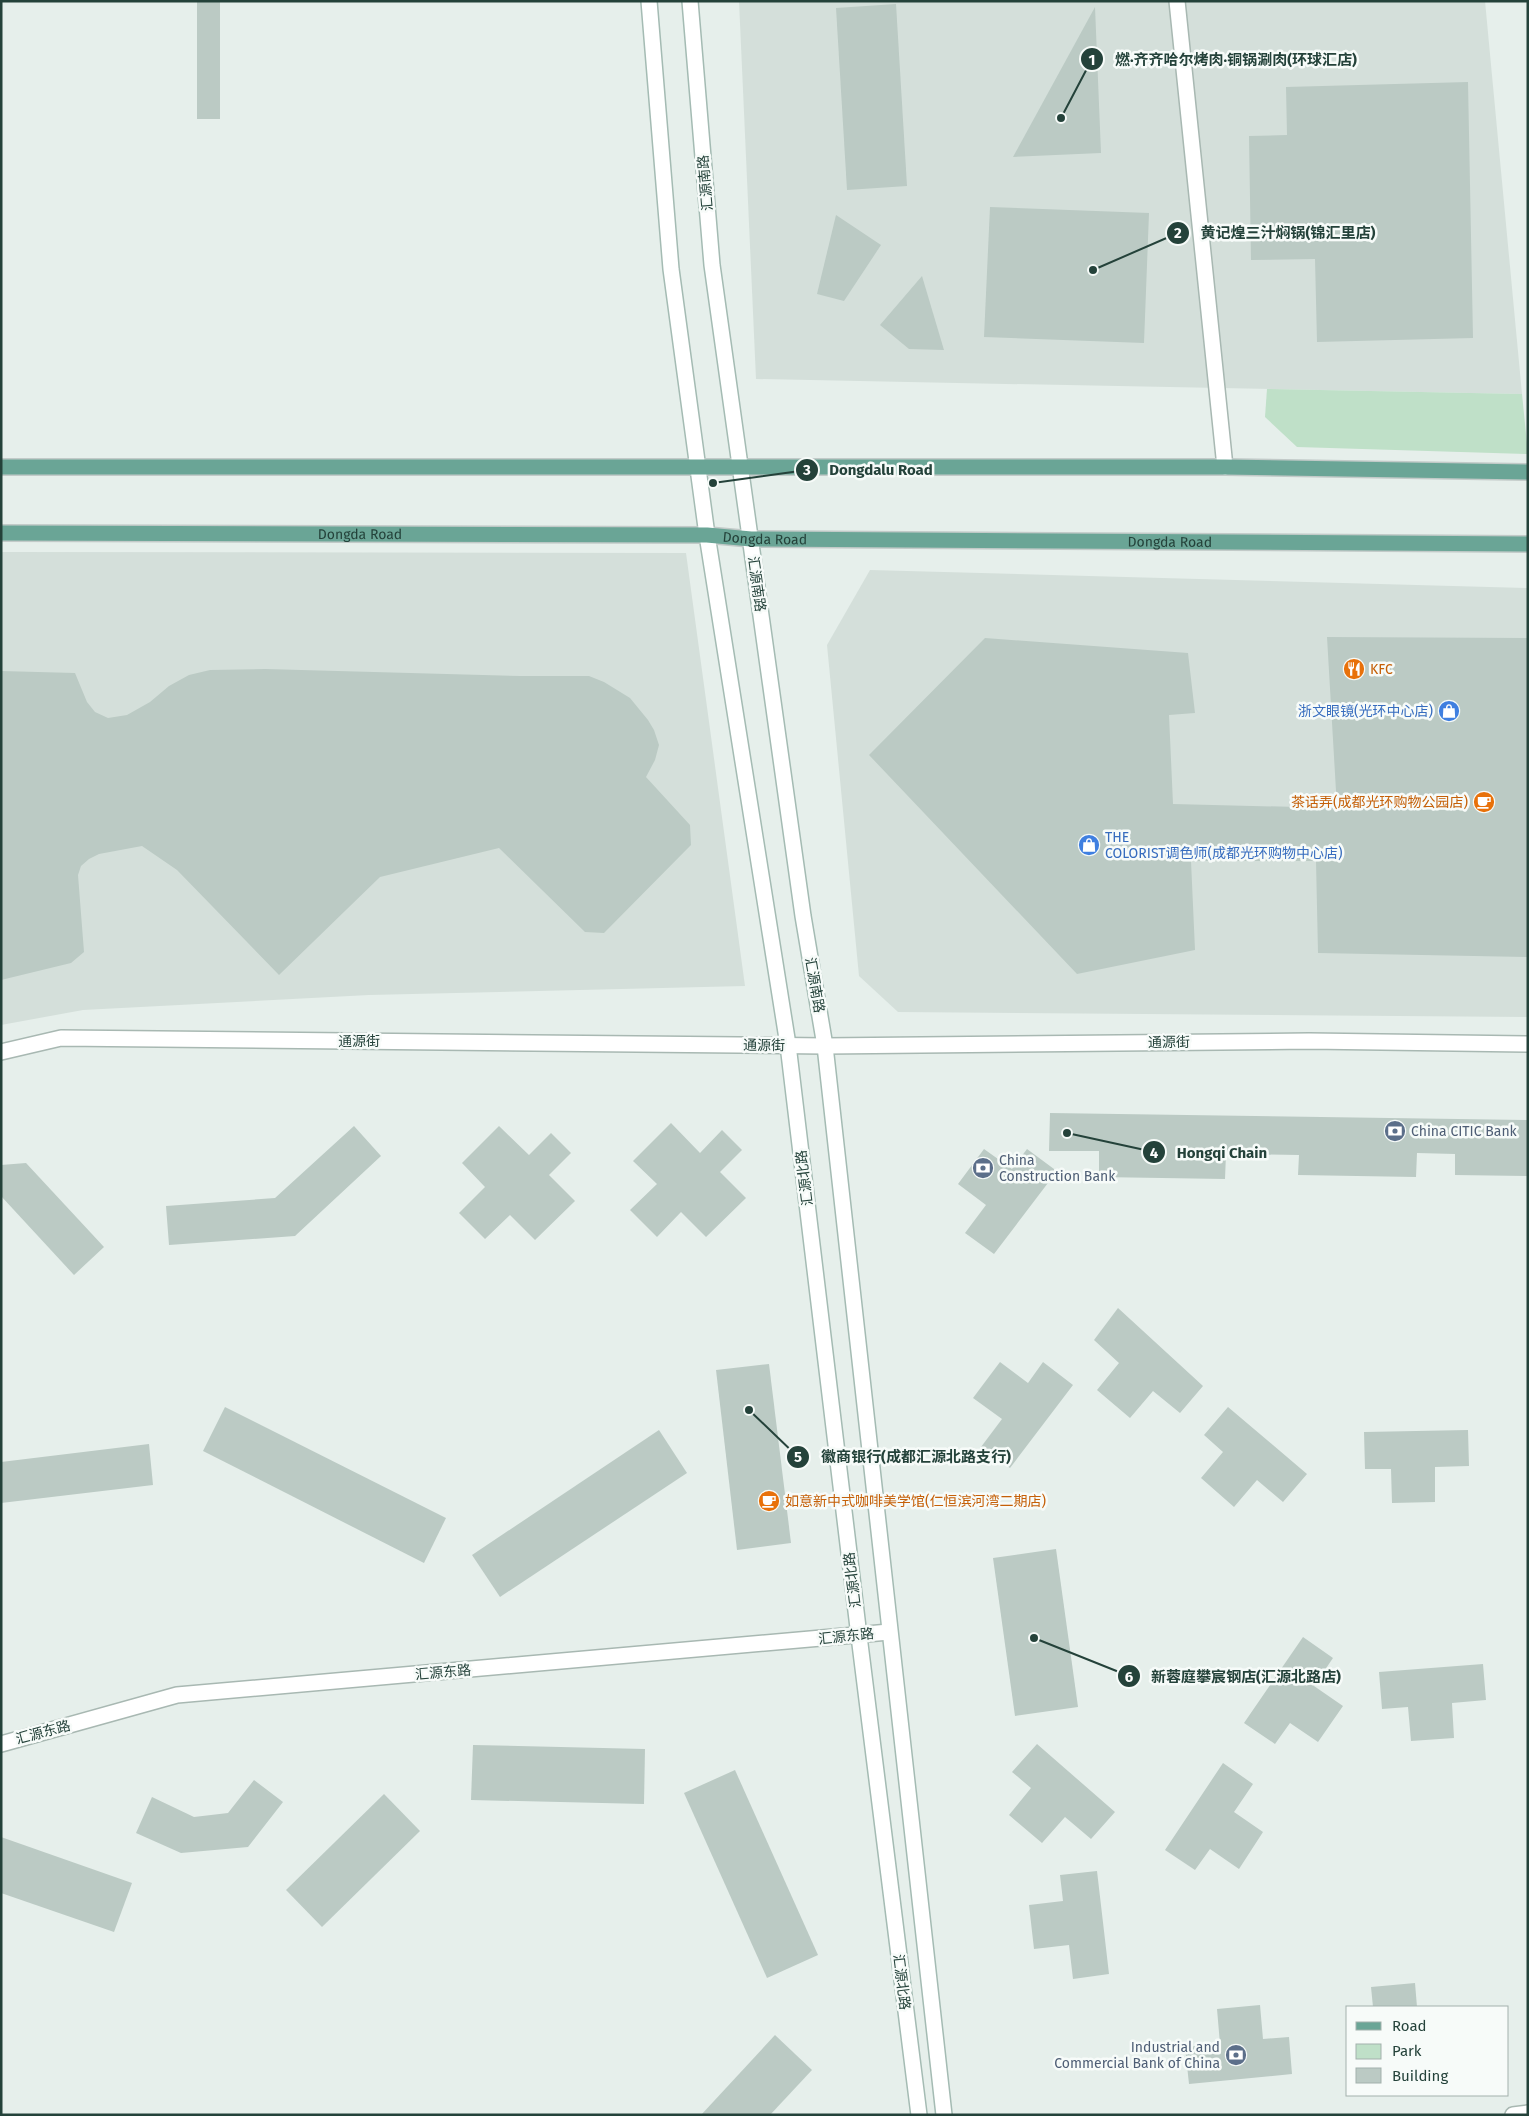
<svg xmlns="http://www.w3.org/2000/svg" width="1529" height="2116" viewBox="0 0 1529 2116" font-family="'Fira Sans','Noto Sans SC',sans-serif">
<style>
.built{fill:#d4dfda}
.green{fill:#bfe0c8}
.building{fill:#bbcac4}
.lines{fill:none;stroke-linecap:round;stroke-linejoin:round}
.street-casing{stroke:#a8b8b2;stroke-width:18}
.secondary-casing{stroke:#a4bbb3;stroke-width:18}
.primary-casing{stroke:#c2cac8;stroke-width:18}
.street{stroke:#fff;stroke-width:15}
.secondary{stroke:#fff;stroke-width:15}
.primary{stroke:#6aa596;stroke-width:15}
.labels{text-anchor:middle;stroke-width:5;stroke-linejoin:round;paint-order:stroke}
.street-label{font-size:14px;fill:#24423a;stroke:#f7fbf9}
.food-label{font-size:14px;fill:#c56008;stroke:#f7fbf9;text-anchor:start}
.shop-label{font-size:14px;fill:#366cbe;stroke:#f7fbf9;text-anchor:end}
.service-label{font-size:14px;fill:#4e5e75;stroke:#f7fbf9;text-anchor:start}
.leader{fill:none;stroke:#24423a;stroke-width:2}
.callout-dot{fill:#24423a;stroke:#f7fbf9;stroke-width:2}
.mark-label{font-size:15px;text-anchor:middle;font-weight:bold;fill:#fff}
.callout-label{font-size:15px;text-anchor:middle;font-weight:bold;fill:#24423a;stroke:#f7fbf9;stroke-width:5;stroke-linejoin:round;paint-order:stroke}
</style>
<rect width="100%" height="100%" fill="#e6efeb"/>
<g class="built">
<path d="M739 1H1485L1522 394 756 379Z"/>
<path d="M1 552 686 553 745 986 369 995 83 1010 1 1025Z"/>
<path d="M870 570 1528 588V1017L898 1012 859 976 827 645Z"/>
</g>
<path class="green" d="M1267 389 1522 394 1528 454 1297 447 1265 417Z"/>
<g class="building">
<rect x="197" y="1" width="23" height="118"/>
<path d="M896 4 907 186 847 190 836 8Z"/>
<path d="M1095 7 1101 153 1013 157Z"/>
<path d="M1468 82 1473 338 1317 342 1315 259 1251 260 1249 136 1287 135 1286 87Z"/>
<path d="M990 207 1149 213 1144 343 984 337Z"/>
<path d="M836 215 881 245 844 301 817 294Z"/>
<path d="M922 276 944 350 909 349 880 325Z"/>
<path d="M1327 637 1528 638V957L1318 953 1316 861H1191L1195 950 1077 974 869 755 985 638 1188 653 1195 713 1169 715 1173 804 1337 808Z"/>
<path d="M265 669 520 676H589L604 682 630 698 648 720 654 730 659 745 655 760 646 777 690 825 691 845 604 933 585 932 499 848 380 877 279 975 177 870 142 846 99 854 89 859 81 866 78 875 84 952 71 963 1 980V671L75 673 87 702 95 712 108 718 127 715 150 702 169 686 189 675 210 670Z"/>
<path d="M1050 1113 1528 1120V1176L1455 1175V1154L1417 1153 1416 1177 1298 1175 1299 1155 1226 1154 1225 1179 1099 1177V1151H1049Z"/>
<path d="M671 1123 700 1153 722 1130 742 1150 720 1172 746 1198 706 1237 681 1212 657 1237 630 1210 657 1184 633 1161Z"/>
<path d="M354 1126 381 1156 295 1236 169 1245 166 1206 275 1198Z"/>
<path d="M499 1126 529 1155 551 1133 571 1153 549 1175 575 1201 535 1240 510 1215 485 1239 459 1213 485 1187 462 1163Z"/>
<path d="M984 1149 1012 1169 1027 1149 1054 1169V1175L994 1254 965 1233 986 1205 958 1184Z"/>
<path d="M26 1163 104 1247 74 1275 1 1196V1165Z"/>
<path d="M1118 1308 1203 1386 1180 1413 1153 1391 1130 1418 1097 1390 1119 1363 1094 1340Z"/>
<path d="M1000 1362 1028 1383 1043 1362 1073 1385 1010 1468 981 1447 1002 1419 973 1398Z"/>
<path d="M769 1364 791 1543 737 1550 716 1370Z"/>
<path d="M225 1407 446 1518 424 1563 203 1451Z"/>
<path d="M1228 1407 1307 1474 1283 1502 1257 1480 1234 1507 1201 1478 1223 1452 1204 1435Z"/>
<path d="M659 1430 687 1473 500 1597 472 1555Z"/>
<path d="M1468 1430 1469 1466 1435 1467V1502L1392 1503 1391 1469H1365L1364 1432Z"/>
<path d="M149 1444 153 1485 1 1503V1462Z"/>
<path d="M1056 1549 1078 1707 1015 1716 993 1558Z"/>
<path d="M1303 1637 1333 1658 1314 1686 1343 1706 1318 1742 1290 1723 1275 1744 1244 1723Z"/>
<path d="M1483 1664 1486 1700 1452 1703 1454 1738 1411 1741 1408 1707 1382 1709 1379 1672Z"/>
<path d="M1037 1744 1115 1812 1091 1839 1065 1817 1042 1843 1009 1815 1031 1788 1012 1772Z"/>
<path d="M473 1745 645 1749 644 1804 471 1800Z"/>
<path d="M1223 1763 1253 1784 1234 1812 1263 1832 1239 1869 1210 1849 1195 1870 1165 1850Z"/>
<path d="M735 1770 818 1955 767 1978 684 1793Z"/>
<path d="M254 1780 283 1802 248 1847 181 1853 136 1833 152 1797 194 1817 228 1813Z"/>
<path d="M384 1794 420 1831 322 1927 286 1890Z"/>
<path d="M1 1837 132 1883 114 1932 1 1893Z"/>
<path d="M1097 1871 1109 1974 1073 1979 1069 1945 1034 1949 1029 1905 1063 1901 1060 1875Z"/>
<path d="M1415 1983 1417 2007H1373L1371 1987Z"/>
<path d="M1260 2005 1263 2039 1289 2037 1292 2074 1189 2084 1185 2047 1220 2044 1217 2009Z"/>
<path d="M775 2035 812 2070 770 2115H701Z"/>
</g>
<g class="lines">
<g class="street-casing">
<g id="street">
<path d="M1177 1 1225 467"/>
<path d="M1 1052 61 1038 825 1046 1309 1041 1528 1044"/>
<path d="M1 1744 177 1695 889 1632"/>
<path d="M1513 2115 1528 2113"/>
</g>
</g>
<g class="secondary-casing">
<g id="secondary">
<path d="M649 1 671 269 707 535 788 1045 859 1636 919 2115"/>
<path d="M690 1 712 265 803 916 825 1046 944 2115"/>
</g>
</g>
<g class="primary-casing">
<g id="primary">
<path d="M1 467H1225L1528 472"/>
<path id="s1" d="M1 533 707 535 751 539 1528 544"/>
</g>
</g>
<use href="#street" class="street"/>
<use href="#secondary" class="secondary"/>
<use href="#primary" class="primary"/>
</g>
<defs>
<g id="restaurant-disc" transform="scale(1.125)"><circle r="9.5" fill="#e8710a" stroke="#f7fbf9"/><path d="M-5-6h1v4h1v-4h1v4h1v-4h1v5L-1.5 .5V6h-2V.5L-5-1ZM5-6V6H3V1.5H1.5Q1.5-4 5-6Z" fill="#fff"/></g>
<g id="shop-disc" transform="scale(1.125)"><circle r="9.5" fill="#3f7fe0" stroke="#f7fbf9"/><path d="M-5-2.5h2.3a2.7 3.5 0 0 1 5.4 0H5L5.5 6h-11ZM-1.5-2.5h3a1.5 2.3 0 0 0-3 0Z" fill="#fff"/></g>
<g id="cafe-disc" transform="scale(1.125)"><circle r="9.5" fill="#e8710a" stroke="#f7fbf9"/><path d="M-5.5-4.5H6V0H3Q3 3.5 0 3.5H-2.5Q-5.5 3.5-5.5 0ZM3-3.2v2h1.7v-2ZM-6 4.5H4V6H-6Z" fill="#fff"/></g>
<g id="bank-disc" transform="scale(1.125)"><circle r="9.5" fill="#5c6f8a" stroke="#f7fbf9"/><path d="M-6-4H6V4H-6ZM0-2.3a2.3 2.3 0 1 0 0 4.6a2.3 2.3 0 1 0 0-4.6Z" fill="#fff"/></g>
</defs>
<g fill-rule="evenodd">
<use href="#restaurant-disc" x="1354" y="669"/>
<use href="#shop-disc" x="1449" y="711"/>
<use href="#cafe-disc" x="1484" y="802"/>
<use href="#shop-disc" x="1089" y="845"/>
<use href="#bank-disc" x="1395" y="1131"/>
<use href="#bank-disc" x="983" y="1168"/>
<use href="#cafe-disc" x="769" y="1501"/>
<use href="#bank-disc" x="1236" y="2055"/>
</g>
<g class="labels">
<g class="street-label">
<text transform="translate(705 183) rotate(-95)" y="5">汇源南路</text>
<text dy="5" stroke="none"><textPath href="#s1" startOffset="359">Dongda Road</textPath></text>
<text dy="5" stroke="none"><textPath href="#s1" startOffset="764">Dongda Road</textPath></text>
<text dy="5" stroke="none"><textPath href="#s1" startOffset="1169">Dongda Road</textPath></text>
<text transform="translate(757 584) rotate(82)" y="5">汇源南路</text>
<text transform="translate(815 985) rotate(80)" y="5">汇源南路</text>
<text x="359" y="1046">通源街</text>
<text transform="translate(1169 1042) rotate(-1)" y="5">通源街</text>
<text transform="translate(764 1045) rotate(1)" y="5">通源街</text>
<text transform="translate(804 1178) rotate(-97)" y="5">汇源北路</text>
<text transform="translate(852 1580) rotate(-97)" y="5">汇源北路</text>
<text transform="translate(846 1636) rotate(-6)" y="5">汇源东路</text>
<text transform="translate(443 1672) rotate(-5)" y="5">汇源东路</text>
<text transform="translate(43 1732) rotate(-15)" y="5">汇源东路</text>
<text transform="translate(902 1982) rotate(83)" y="5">汇源北路</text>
</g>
<g class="food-label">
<text x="1370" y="674">KFC</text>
<text x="1468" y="807" text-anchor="end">茶话弄(成都光环购物公园店)</text>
<text x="785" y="1506">如意新中式咖啡美学馆(仁恒滨河湾二期店)</text>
</g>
<g class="shop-label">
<text x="1433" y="716">浙文眼镜(光环中心店)</text>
<text x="1105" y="842" text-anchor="start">THE<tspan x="1105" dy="16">COLORIST调色师(成都光环购物中心店)</tspan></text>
</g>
<g class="service-label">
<text x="1411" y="1136">China CITIC Bank</text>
<text x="999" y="1165">China<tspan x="999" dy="16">Construction Bank</tspan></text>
<text x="1220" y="2052" text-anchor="end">Industrial and<tspan x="1220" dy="16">Commercial Bank of China</tspan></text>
</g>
</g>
<path class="leader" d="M1061 118L1092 59M1093 270L1178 233M713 483L807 470M1067 1133L1154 1152M749 1410L798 1457M1034 1638L1129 1676"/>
<g class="callout-dot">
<circle cx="1061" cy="118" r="5"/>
<circle cx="1093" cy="270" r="5"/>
<circle cx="713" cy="483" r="5"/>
<circle cx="1067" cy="1133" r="5"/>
<circle cx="749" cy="1410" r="5"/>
<circle cx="1034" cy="1638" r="5"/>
<circle cx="1092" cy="59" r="12"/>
<circle cx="1178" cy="233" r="12"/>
<circle cx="807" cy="470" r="12"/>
<circle cx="1154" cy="1152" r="12"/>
<circle cx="798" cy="1457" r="12"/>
<circle cx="1129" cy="1676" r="12"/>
</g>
<g class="mark-label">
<text x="1092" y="65">1</text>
<text x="1178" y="238">2</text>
<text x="807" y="475">3</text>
<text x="1154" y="1158">4</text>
<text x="798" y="1462">5</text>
<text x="1129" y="1682">6</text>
</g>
<g class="callout-label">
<text x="1236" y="65">燃·齐齐哈尔烤肉·铜锅涮肉(环球汇店)</text>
<text x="1288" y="238">黄记煌三汁焖锅(锦汇里店)</text>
<text x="881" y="475">Dongdalu Road</text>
<text x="1222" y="1158">Hongqi Chain</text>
<text x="916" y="1462">徽商银行(成都汇源北路支行)</text>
<text x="1246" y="1682">新蓉庭攀宸钢店(汇源北路店)</text>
</g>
<rect width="1529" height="2116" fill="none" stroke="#24423a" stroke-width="5"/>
<rect x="1346" y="2006" width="162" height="90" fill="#f7fbf9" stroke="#a3b1ad"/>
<rect x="1356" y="2022" width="25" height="8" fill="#6aa596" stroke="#a3b1ad"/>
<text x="1392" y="2031" font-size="15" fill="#24423a">Road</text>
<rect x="1356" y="2044" width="25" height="15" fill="#bfe0c8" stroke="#a3b1ad"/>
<text x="1392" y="2056" font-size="15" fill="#24423a">Park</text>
<rect x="1356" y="2068" width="25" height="15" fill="#bbcac4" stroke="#a3b1ad"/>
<text x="1392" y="2081" font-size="15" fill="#24423a">Building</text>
</svg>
